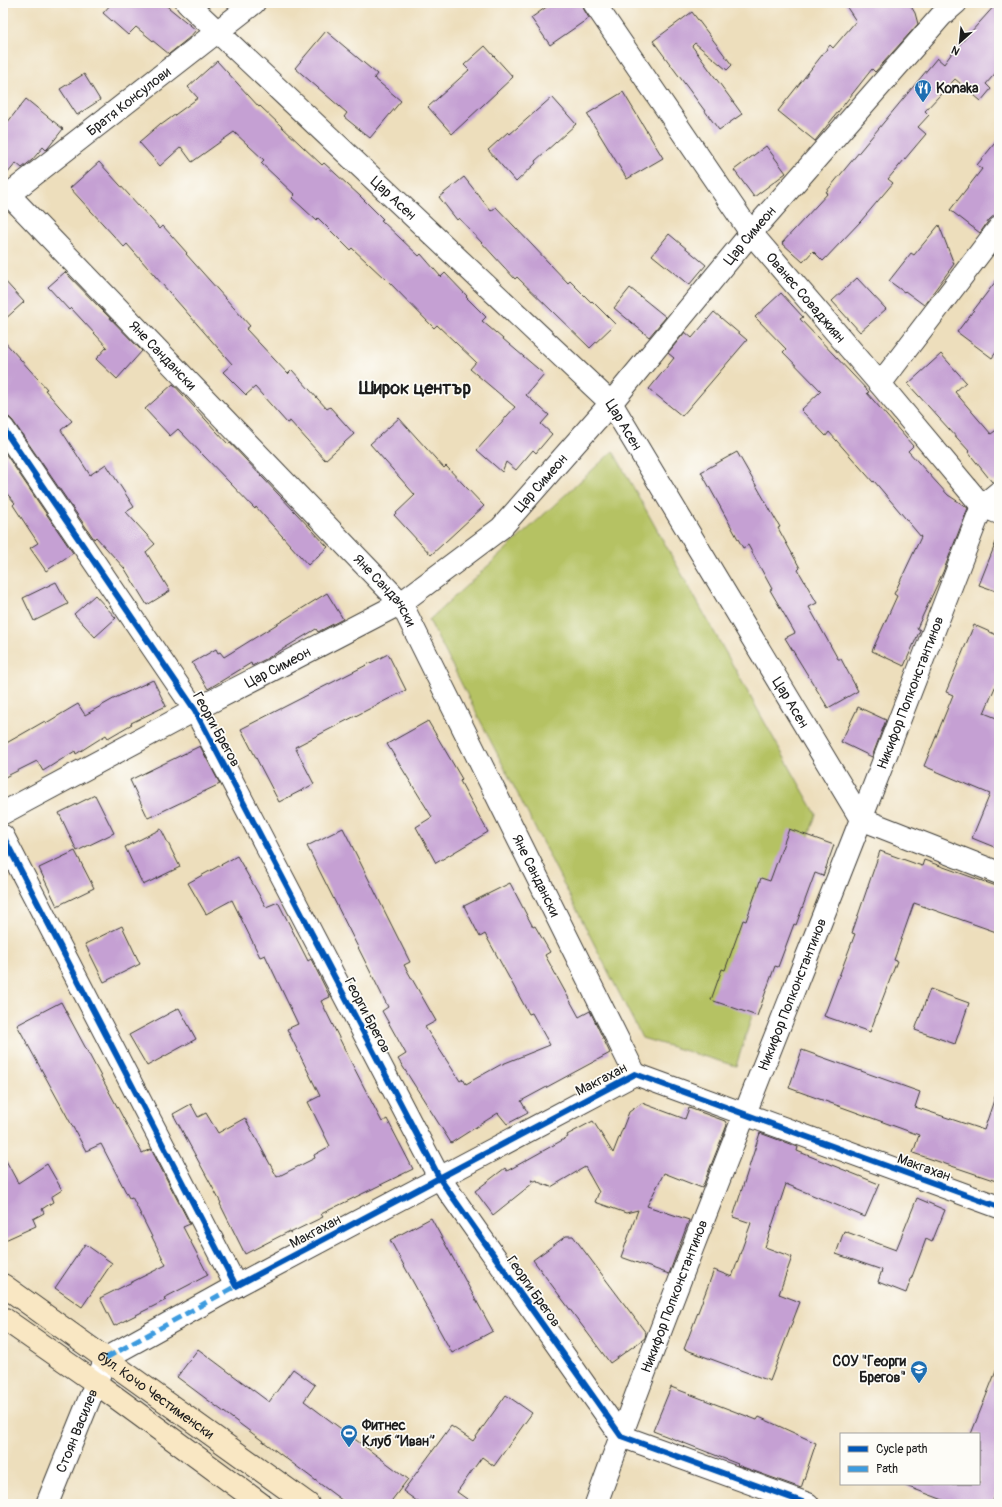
<svg xmlns="http://www.w3.org/2000/svg" width="1002" height="1507" viewBox="0 0 1002 1507" font-family="Pangolin,sans-serif">
<style>
.green{fill:#b5c264;stroke:#686f40}
.building{fill:#c5a0d3}
.lines{fill:none;stroke-linecap:round;stroke-linejoin:round}
.street-casing{stroke:#3b3934;stroke-width:24}
.secondary-casing{stroke:#3b3934;stroke-width:24}
.street{stroke:#fff;stroke-width:22}
.secondary{stroke:#f9e7c3;stroke-width:22}
.quiet{stroke:#3c9bdf;stroke-width:5;stroke-dasharray:10 5;stroke-linecap:butt}
.cycleway-casing{stroke:#fdfcf7;stroke-width:8}
.cycleway{stroke:#0057b8;stroke-width:6}
.labels{text-anchor:middle;stroke-width:3.5;stroke-linejoin:round;paint-order:stroke}
.poi-label{font-size:14px;font-weight:bold;fill:#1c1c1c;stroke:#fdfcf7;text-anchor:start}
.street-label{font-size:14px;fill:#1c1c1c;stroke:#fdfcf7}
.district-label{font-size:18px;font-weight:bold;fill:#1c1c1c;stroke:#fdfcf7}
</style>
<rect width="100%" height="100%" fill="#fdfcf7"/>
<filter id="ink" filterUnits="userSpaceOnUse"><feTurbulence type="fractalNoise" baseFrequency=".025" numOctaves="2"/><feDisplacementMap in="SourceGraphic" scale="8" xChannelSelector="R" yChannelSelector="G"/><feConvolveMatrix kernelMatrix="1 2 1 2 8 2 1 2 1" color-interpolation-filters="sRGB"/></filter>
<filter id="wash" filterUnits="userSpaceOnUse"><feTurbulence type="fractalNoise" baseFrequency=".012" numOctaves="4" result="noise"/><feDisplacementMap in="SourceGraphic" scale="16" xChannelSelector="R" yChannelSelector="G"/><feGaussianBlur stdDeviation="0.9" result="paint"/><feColorMatrix in="noise" values="0 0 0 0 0 0 0 0 0 0 0 0 0 0 0 0 0 1.4 0 .05"/><feComposite in="paint" operator="in"/></filter>
<g filter="url(#wash)">
<rect width="100%" height="100%" fill="#eddebc"/>
<path class="green" d="M613 451 816 814 736 1066 642 1038 429 620Z"/>
<g id="blocks">
<g class="building">
<path d="M112 3H163L196 30 190 37 169 54 136 27 128 35 103 13Z"/>
<path d="M552 3H580L589 18 550 45 531 18Z"/>
<path d="M844 3H909L915 13 918 24 875 72 872 69 815 141 778 111 830 45 833 48 856 21Z"/>
<path d="M997 3H999V69L986 84 991 89 981 101 955 79 925 111 929 115 918 127 926 134 888 179 893 183 861 221 823 261 813 251 803 262 782 243 828 193 826 192 937 58 944 64 952 53Z"/>
<path d="M692 12 732 65 727 70 695 43 692 46 742 114 719 130 653 41Z"/>
<path d="M326 31 377 74 374 78 401 101 370 138 344 117 347 113 295 68Z"/>
<path d="M485 46 513 77 452 134 428 107 469 70 464 65Z"/>
<path d="M217 61 259 107 260 106 322 165 324 163 360 196 383 219 381 220 419 256 421 254 441 277 445 273 467 296 466 297 486 317 482 321 544 374 526 395 549 415 541 424 552 434 536 453 533 450 516 470 506 462 502 472 477 450 515 407 470 369 476 362 437 325 434 328 385 278H384L352 248 350 250 318 218 316 220 292 198 295 195 261 163 264 160 234 132 192 162 181 147 160 166 139 142 160 124 161 125 198 98 188 87Z"/>
<path d="M84 74 100 100 77 115 60 89Z"/>
<path d="M623 92 663 158 627 179 587 114Z"/>
<path d="M552 97 576 124 535 161 536 163 516 182 488 150 508 132 510 134Z"/>
<path d="M26 99 63 129 48 148 46 150 43 147 32 160 22 168 16 163 3 179V128Z"/>
<path d="M999 138V211L989 220 980 233 950 210 982 169 977 165Z"/>
<path d="M766 146 786 173 754 197 734 170Z"/>
<path d="M99 162 160 229 163 226 187 253 186 254 250 326 246 329 288 374 292 370 327 409 330 407 354 434 325 460 290 421 287 423 255 387 246 395 223 372 232 364 127 244 124 247 70 188Z"/>
<path d="M464 177 491 211 496 207 568 283 570 281 591 302 592 301 615 324 590 348 517 277 515 279 459 218 457 220 439 197Z"/>
<path d="M939 225 954 264 924 305 905 291 904 292 889 281 911 253 914 255Z"/>
<path d="M669 234 706 265 689 285 652 255Z"/>
<path d="M65 272 142 351 117 379 96 359 107 347 71 308 69 310 48 287Z"/>
<path d="M999 277V348L992 358 957 332Z"/>
<path d="M857 278 886 309 860 332 832 301Z"/>
<path d="M3 279 24 302 3 321Z"/>
<path d="M630 288 666 317 649 337 614 308Z"/>
<path d="M781 293 803 317 800 319 869 392 867 393 913 446 908 451 948 495 968 508 943 572 917 628 920 630 904 666 872 651 897 596 894 594 921 537 874 481 873 482 829 432 826 436 801 410 821 391 783 352 786 349 755 317Z"/>
<path d="M714 312 747 340 682 416 649 389 674 358 668 353 685 332 692 338Z"/>
<path d="M3 340 47 389 45 390 72 421 61 430 90 475 106 464 134 507 126 512 155 544 146 552 170 591 147 605 125 569 96 537 94 539 13 421 9 417 3 416Z"/>
<path d="M941 354 966 382 955 392 991 434 999 428V480L992 482 968 452 969 451 908 384Z"/>
<path d="M173 384 228 444 230 443 328 547 308 565 256 507 255 509 178 429 170 436 145 409Z"/>
<path d="M399 418 444 468 446 466 484 506 431 555 394 515 415 495 370 444Z"/>
<path d="M3 450 73 553 46 571 30 548 38 543 13 505 15 503 3 489Z"/>
<path d="M737 452 780 527 778 528 800 568 798 570 817 603 809 607 838 659H841L858 691 828 708 785 638 795 633 770 590 772 589 748 545 743 548 701 472Z"/>
<path d="M998 537H999V592L979 585Z"/>
<path d="M56 582 68 604 34 621 23 598Z"/>
<path d="M327 593 343 619 318 632 316 629 268 658 252 666 251 663 208 689 192 663 216 649 218 653 220 652 224 657Z"/>
<path d="M95 595 116 618 95 637 74 614Z"/>
<path d="M974 625 999 636V678L984 713 999 719V849L972 838 990 794 924 766 953 695 946 692Z"/>
<path d="M388 654 406 690 295 747 314 784 279 802 241 729Z"/>
<path d="M153 680 166 706 131 723 132 724 108 738 106 735 76 754 75 751 43 771 37 761 3 778V745L45 721 46 723 78 704 85 715 117 697Z"/>
<path d="M858 707 886 720 872 757 841 742Z"/>
<path d="M428 721 462 779 460 781 488 832 436 863 416 827 432 817 387 744Z"/>
<path d="M200 746 220 784 148 818 130 780Z"/>
<path d="M95 795 114 833 77 851 59 813Z"/>
<path d="M343 828 410 962 404 965 436 1021 425 1027 460 1081 463 1079 466 1084 500 1065 550 1045 532 1013 529 1014 485 934 480 937 464 906 510 883 533 927 535 926 550 952 545 955 579 1017 590 1011 610 1053 521 1101 528 1113 507 1124 498 1113 451 1143 398 1059 406 1054 382 1011 388 1007 307 846Z"/>
<path d="M161 829 180 867 143 885 125 847Z"/>
<path d="M789 829 834 845 823 876 815 873 796 925 794 924 778 967 775 966 757 1016 711 1000 722 969 725 970 743 920 746 921 761 878 770 881Z"/>
<path d="M75 851 94 888 57 906 39 868Z"/>
<path d="M880 851 922 866 924 860 999 887V933L914 903 894 960 897 961 870 1032 824 1016 855 934 852 933Z"/>
<path d="M237 856 266 907 278 902 308 961 311 959 330 997 321 1001 349 1058 382 1122 387 1119 413 1169 321 1214 323 1217 290 1233V1231L245 1254 220 1204 221 1203 173 1114 191 1104 198 1117 206 1113 218 1133 245 1118 277 1177 315 1158 314 1155 330 1146 308 1102 320 1096 287 1029 298 1024 265 955 260 957 232 900 206 914 188 883Z"/>
<path d="M122 926 140 964 104 982 85 944Z"/>
<path d="M930 989 969 1003 955 1044 915 1030Z"/>
<path d="M61 1002 142 1153 151 1149 190 1224 183 1227 208 1275 164 1298 166 1300 114 1326 100 1298 166 1265 132 1197 129 1198 101 1144 86 1151 17 1025Z"/>
<path d="M179 1008 196 1039 147 1066 129 1035Z"/>
<path d="M802 1050 920 1092 915 1107 984 1130 996 1094H999V1182L913 1153 919 1135 789 1088Z"/>
<path d="M642 1103 685 1119 689 1108 725 1121 727 1125 702 1188 664 1173 647 1206 689 1220 669 1274 621 1257 638 1210 626 1213 595 1202 599 1192 585 1167 551 1187 538 1182 537 1180 535 1181 531 1180 533 1183 493 1215 475 1191 505 1168 507 1171 568 1137 567 1135 593 1121 613 1153 629 1112Z"/>
<path d="M760 1133 798 1147 797 1151 879 1184 865 1217 786 1184 765 1247 792 1257 779 1294 800 1302 770 1381 684 1349 714 1270 732 1277 751 1223 733 1217Z"/>
<path d="M3 1155 18 1183 47 1164 62 1190 51 1197 53 1202 42 1209 44 1213 33 1219 36 1226 3 1241Z"/>
<path d="M917 1198 945 1210 932 1242 926 1239 906 1293 878 1282 882 1270 836 1254 844 1231 896 1250Z"/>
<path d="M431 1218 493 1331 452 1353 390 1240Z"/>
<path d="M566 1236H573L646 1333 645 1338 610 1363 533 1260Z"/>
<path d="M85 1244 112 1263 82 1307 55 1288Z"/>
<path d="M198 1349 269 1402 293 1369 315 1385 304 1401 408 1479 389 1504H347L177 1377Z"/>
<path d="M998 1366H999V1485L992 1504H954L906 1486V1484H979V1434H971Z"/>
<path d="M671 1387 757 1420 759 1417 816 1443 801 1488 737 1465 738 1464 653 1431Z"/>
<path d="M506 1395 532 1413 494 1466 482 1457 457 1492 474 1504H421L403 1491 451 1426 473 1441Z"/>
</g>
</g>
</g>
<g filter="url(#ink)">
<use href="#blocks" fill-opacity="0" stroke="#3b3934" stroke-width="1"/>
<g class="lines">
<g class="street-casing">
<g id="street">
<path id="s1" d="M187 3 611 403 861 819 999 873"/>
<path id="s2" d="M594 3 751 233 880 384 982 506 999 513"/>
<path id="s3" d="M9 195 401 603 635 1074"/>
<path id="s4" d="M3 199 254 3"/>
<path d="M880 384 999 228"/>
<path d="M3 428 195 710 440 1179 621 1436 808 1504"/>
<path id="s5" d="M3 813 195 710 401 603 501 528 611 403 751 233 941 16 956 3"/>
<path d="M3 836 236 1286"/>
<path id="s6" d="M47 1504 106 1358 236 1286 635 1074 999 1207"/>
<path id="s7" d="M596 1504C679 1275 771 1049 860 822 901 717 941 611 982 506L999 492"/>
</g>
</g>
<g class="secondary-casing">
<g id="secondary">
<path id="s8" d="M3 1285 308 1504"/>
<path d="M3 1318 96 1383 261 1504"/>
</g>
</g>
<use href="#street" class="street"/>
<use href="#secondary" class="secondary"/>
<path class="quiet" d="M106 1358 236 1286"/>
<g class="cycleway-casing">
<g id="cycleway">
<path d="M3 428 195 710 440 1179 621 1436 808 1504"/>
<path d="M3 836 236 1286 635 1074 999 1207"/>
</g>
</g>
<use href="#cycleway" class="cycleway"/>
</g>
</g>
<defs>
<g id="restaurant-pin" transform="scale(0.9)"><path d="M0 17L-7.5 6A9.5 9.5 0 1 1 7.5 6Z" fill="#1f6fb2" stroke="#fdfcf7"/><path d="M-5-6h1v4h1v-4h1v4h1v-4h1v5L-1.5 .5V6h-2V.5L-5-1ZM5-6V6H3V1.5H1.5Q1.5-4 5-6Z" fill="#fff"/></g>
<g id="school-pin" transform="scale(0.9)"><path d="M0 17L-7.5 6A9.5 9.5 0 1 1 7.5 6Z" fill="#1f6fb2" stroke="#fdfcf7"/><path d="M0-5L7-2L0 1L-7-2ZM-4 1L0 2.5L4 1V4Q0 6-4 4Z" fill="#fff"/></g>
<g id="stadium-pin" transform="scale(0.9)"><path d="M0 17L-7.5 6A9.5 9.5 0 1 1 7.5 6Z" fill="#1f6fb2" stroke="#fdfcf7"/><path d="M0-5a6.5 5 0 1 0 0 10a6.5 5 0 1 0 0-10ZM-3.5-1.8h7v3.6h-7Z" fill="#fff"/></g>
</defs>
<g fill-rule="evenodd">
<use href="#restaurant-pin" x="923" y="88"/>
<use href="#school-pin" x="919" y="1369"/>
<use href="#stadium-pin" x="349" y="1433"/>
</g>
<g class="labels">
<g class="poi-label">
<text x="936" y="93">Konaka</text>
<text x="906" y="1366" text-anchor="end">СОУ "Георги<tspan x="906" dy="16">Брегов"</tspan></text>
<text x="362" y="1430">Фитнес<tspan x="362" dy="16">Клуб “Иван”</tspan></text>
</g>
<g class="street-label">
<text dy="5" stroke="none"><textPath href="#s4" startOffset="159">Братя Консулови</textPath></text>
<text dy="5" stroke="none"><textPath href="#s1" startOffset="284">Цар Асен</textPath></text>
<text dy="5" stroke="none"><textPath href="#s5" startOffset="959">Цар Симеон</textPath></text>
<text dy="5" stroke="none"><textPath href="#s2" startOffset="363">Ованес Соваджиян</textPath></text>
<text dy="5" stroke="none"><textPath href="#s3" startOffset="222">Яне Сандански</textPath></text>
<text dy="5" stroke="none"><textPath href="#s1" startOffset="608">Цар Асен</textPath></text>
<text dy="5" stroke="none"><textPath href="#s5" startOffset="635">Цар Симеон</textPath></text>
<text dy="5" stroke="none"><textPath href="#s3" startOffset="546">Яне Сандански</textPath></text>
<text dy="5" stroke="none"><textPath href="#s5" startOffset="311">Цар Симеон</textPath></text>
<text dy="5" stroke="none"><textPath href="#s7" startOffset="870">Никифор Попконстантинов</textPath></text>
<text dy="5" stroke="none"><textPath href="#s1" startOffset="932">Цар Асен</textPath></text>
<text transform="translate(217 729) rotate(61)" y="5">Георги Брегов</text>
<text dy="5" stroke="none"><textPath href="#s3" startOffset="870">Яне Сандански</textPath></text>
<text dy="5" stroke="none"><textPath href="#s7" startOffset="546">Никифор Попконстантинов</textPath></text>
<text transform="translate(368 1015) rotate(62)" y="5">Георги Брегов</text>
<text transform="translate(601 1079) rotate(-27)" y="5">Макгахан</text>
<text transform="translate(924 1167) rotate(20)" y="5">Макгахан</text>
<text transform="translate(315 1231) rotate(-28)" y="5">Макгахан</text>
<text transform="translate(534 1291) rotate(55)" y="5">Георги Брегов</text>
<text dy="5" stroke="none"><textPath href="#s7" startOffset="222">Никифор Попконстантинов</textPath></text>
<text dy="5" stroke="none"><textPath href="#s8" startOffset="188">бул. Кочо Честименски</textPath></text>
<text dy="5" stroke="none"><textPath href="#s6" startOffset="79">Стоян Василев</textPath></text>
</g>
<g class="district-label">
<text x="415" y="394">Широк център</text>
</g>
</g>
<rect width="1002" height="1507" fill="none" stroke="#fdfcf7" stroke-width="16"/>
<rect x="840" y="1433" width="140" height="52" fill="#fdfcf7" stroke="#a3a29f"/>
<rect x="848" y="1446" width="20" height="6" fill="#0057b8" stroke="#a3a29f"/>
<text x="876" y="1453" font-size="12" fill="#1c1c1c">Cycle path</text>
<rect x="848" y="1466" width="20" height="6" fill="#3c9bdf" stroke="#a3a29f"/>
<text x="876" y="1473" font-size="12" fill="#1c1c1c">Path</text>
<g transform="translate(960 42) rotate(207)" stroke="#fdfcf7" stroke-width="3" paint-order="stroke">
<path d="M0-3L7 15L0 10L-7 15Z" fill="#1c1c1c"/>
<text y="-6" font-size="11" font-weight="bold" text-anchor="middle" fill="#1c1c1c">N</text>
</g>
</svg>
